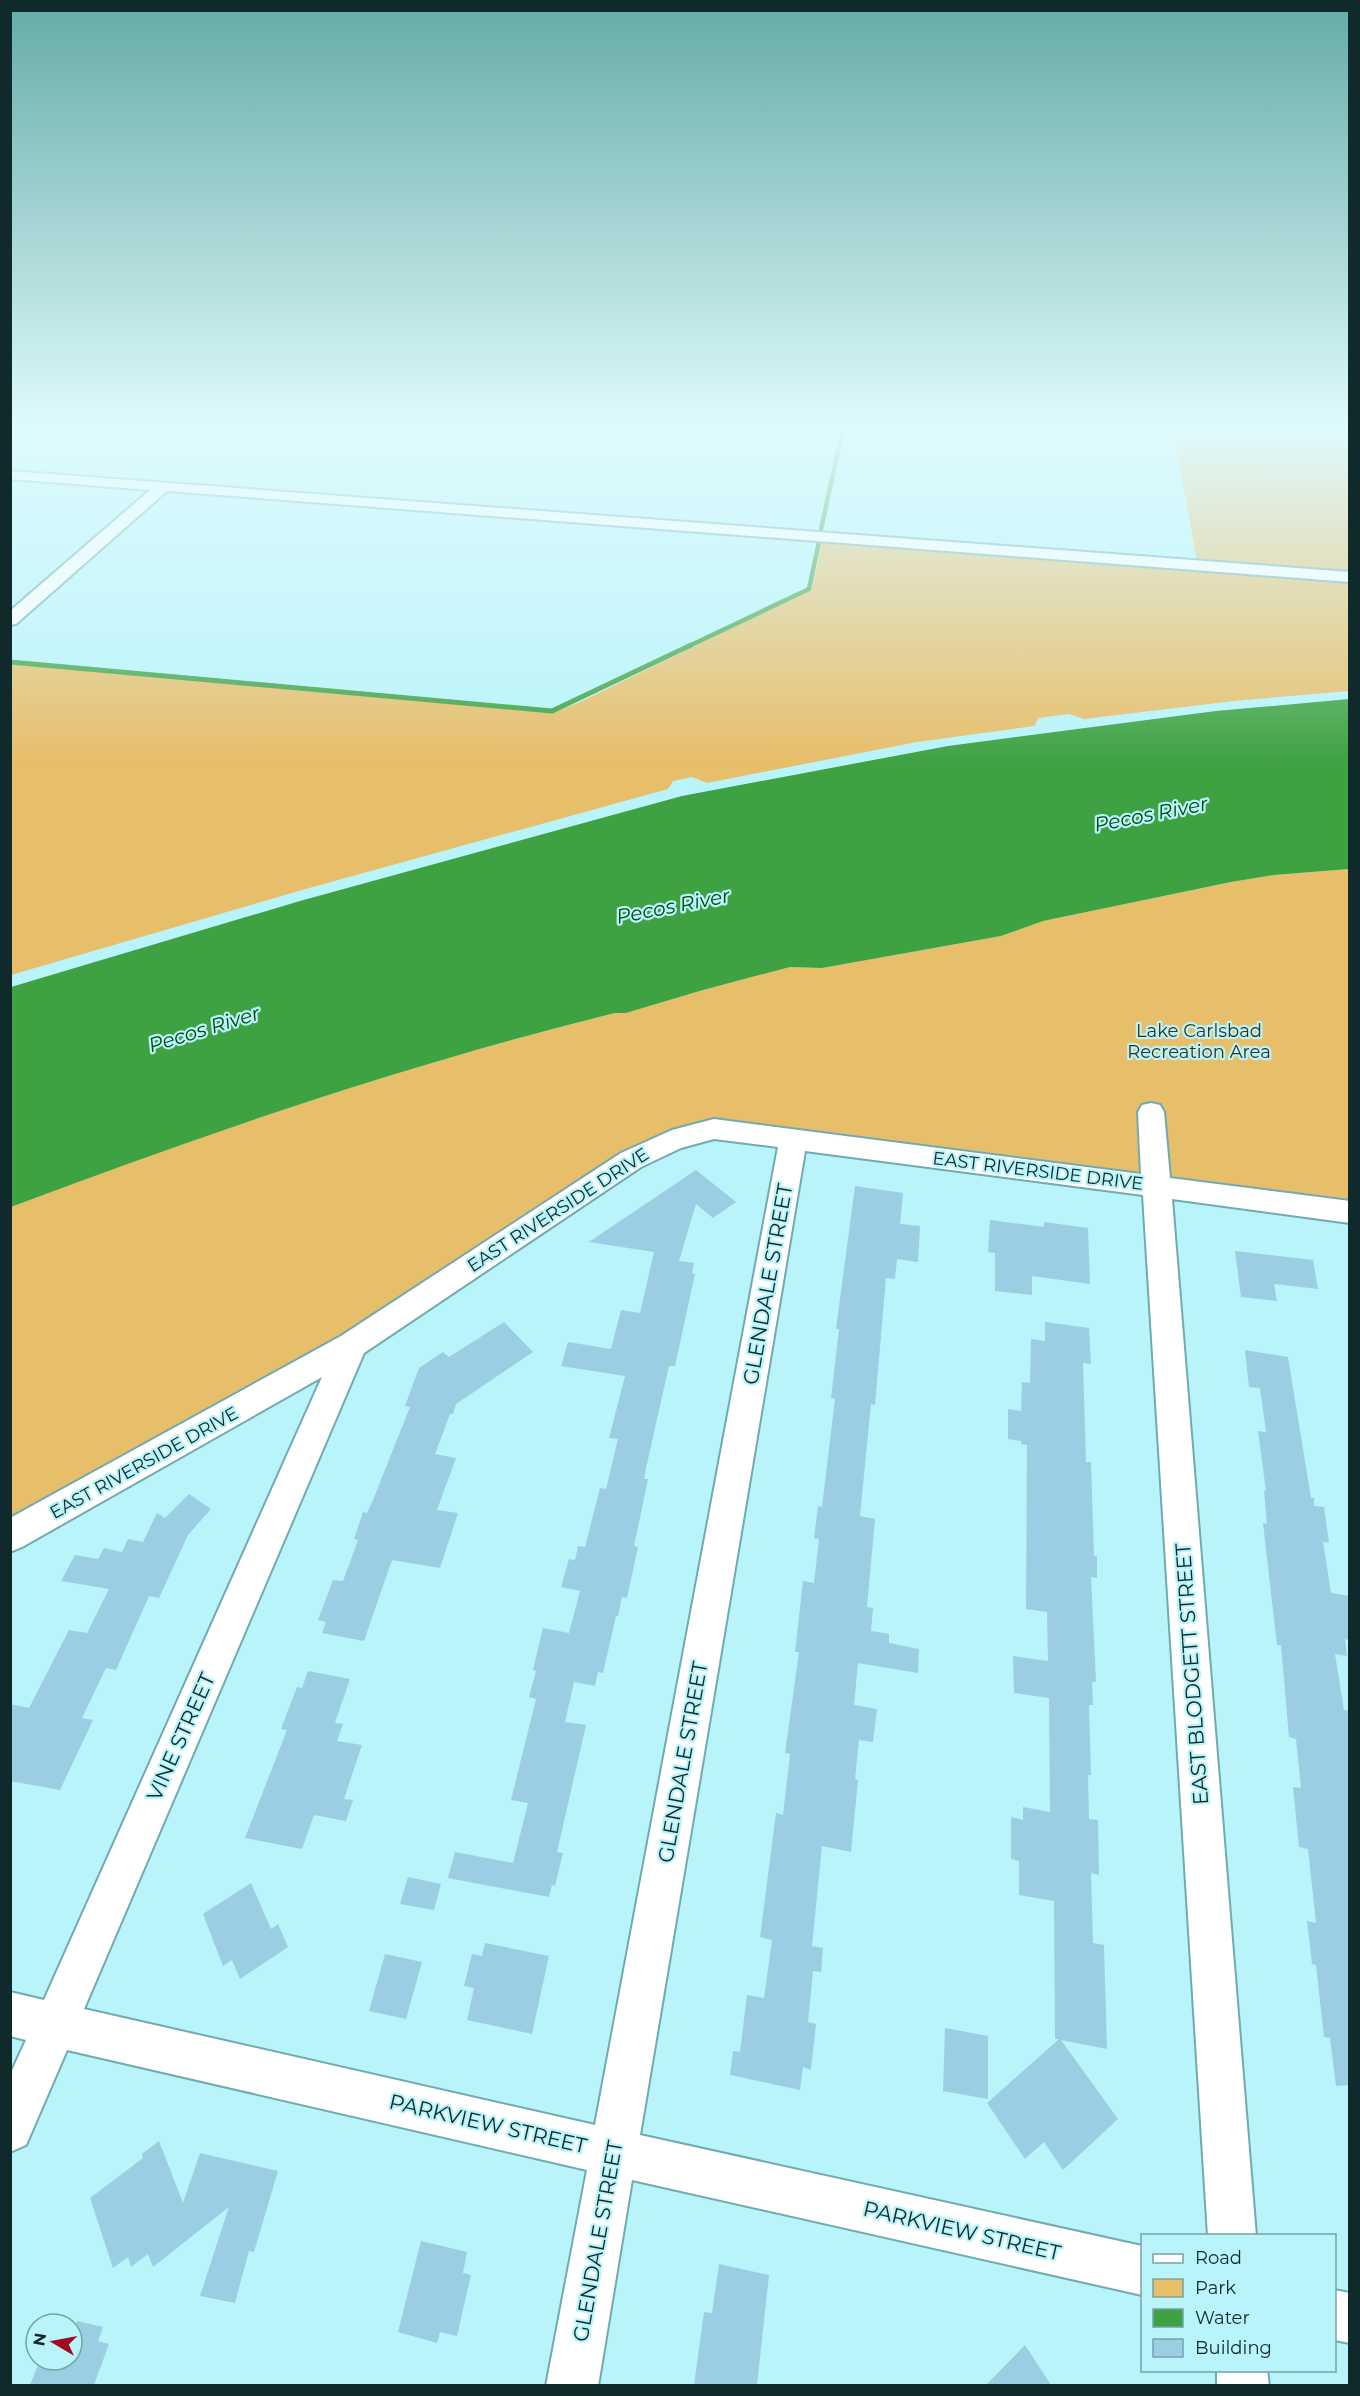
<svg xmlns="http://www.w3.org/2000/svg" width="1360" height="2396" viewBox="0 0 1360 2396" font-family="Montserrat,sans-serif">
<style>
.green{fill:#e7be6a}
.water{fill:#3ea142}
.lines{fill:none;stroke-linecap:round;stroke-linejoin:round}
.stream-far1{stroke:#3ea142;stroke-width:4.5}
.stream{stroke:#3ea142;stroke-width:5}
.building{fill:#9bcee3}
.minor-casing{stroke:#71aab0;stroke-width:4}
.minor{fill:#fff;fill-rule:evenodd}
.labels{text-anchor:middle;stroke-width:4.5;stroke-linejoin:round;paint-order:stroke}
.park-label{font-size:18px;fill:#3a301a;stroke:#b8f4fa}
.street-label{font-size:18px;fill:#10292b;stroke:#b8f4fa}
.water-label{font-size:20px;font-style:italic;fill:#004a09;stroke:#b8f4fa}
.near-street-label{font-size:21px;fill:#10292b;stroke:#b8f4fa}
</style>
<rect width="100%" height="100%" fill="#b8f4fa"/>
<g class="green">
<path d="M1173 429H1349V691L1234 701 1084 719 1069 714 1039 718 1034 726 917 742 707 783 692 777 673 781 668 789 302 890 11 975V664L551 713 578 703 812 589 822 542 1199 572Z"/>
<path d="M1349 869V1212L697 1132 352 1345 11 1536V1207C208 1132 409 1064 615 1013H626L703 990 790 967 822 968 1001 936 1043 921 1231 882 1274 875Z"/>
</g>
<path class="water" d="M1349 699V869L1274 875 1231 882 1043 921 1001 936 822 968 790 967 703 990 626 1013H615C409 1064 209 1132 11 1207V987L300 901 682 796 948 746 1216 711Z"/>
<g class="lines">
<g class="stream-far1">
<path d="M821 529 843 429"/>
<path d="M687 647 809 589 819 542"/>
</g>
<path class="stream" d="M10 662 552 711 691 645"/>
</g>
<g class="building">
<path d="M696 1170 736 1202 713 1218 696 1204 679 1261 694 1263 692 1273 695 1274 675 1366H669L646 1468 644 1479H648L634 1546 638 1547 627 1598 622 1597 618 1616H616L603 1673 598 1672 595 1686 574 1682 565 1722 586 1725 557 1852 563 1853 555 1886 552 1885 549 1897 448 1878 455 1852 513 1863 528 1803 511 1800 536 1699 529 1697 536 1671 533 1670 543 1628 569 1633 580 1591 561 1587 569 1559 575 1560 578 1546 585 1547 600 1488 606 1489 618 1439 609 1438 625 1376 561 1366 568 1342 611 1349 621 1310 640 1313 654 1252 589 1242Z"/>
<path d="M855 1186 903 1193 900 1224 920 1226 918 1262 897 1259 895 1279 886 1278 875 1405 871 1404 860 1516 875 1519 867 1607 873 1608 871 1631 889 1634V1643L919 1649 918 1673 858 1663 854 1705 877 1709 873 1742 859 1740 855 1779 858 1780 851 1852 822 1846 812 1946 823 1948 821 1972 813 1971 808 2022 816 2024 811 2070 803 2067 800 2090 730 2075 733 2051 740 2052 747 1995 764 1998 772 1940 760 1937 776 1813 783 1815 790 1754 785 1753 799 1652H795L803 1581 814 1583 819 1539 814 1538 818 1506 822 1507 835 1399 831 1398 839 1329H836Z"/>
<path d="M990 1220 1044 1227V1222L1088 1228 1090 1284 1032 1276V1295L995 1291V1253L988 1252Z"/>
<path d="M1235 1251 1313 1260 1318 1289 1274 1284 1277 1301 1241 1297Z"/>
<path d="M504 1322 533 1352 456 1404 453 1414H450L435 1454 456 1458 437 1510 458 1513 440 1568 392 1560 364 1641 322 1633 326 1622 318 1620 333 1580 343 1581 358 1540 354 1539 363 1512 367 1513 373 1500 410 1407 405 1406 419 1368 443 1352 449 1357Z"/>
<path d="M1045 1322 1089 1328 1091 1364 1083 1363 1086 1462H1091L1094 1556H1097V1578L1091 1577 1096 1682H1092L1093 1705H1089L1091 1775H1088L1089 1819 1098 1820 1099 1875 1091 1873 1093 1943 1104 1945 1107 2049 1061 2040 1118 2119 1063 2170 1044 2142 1025 2159 987 2103 1059 2039H1055L1054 1901 1019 1895V1861L1011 1859V1817L1023 1820V1807L1050 1812 1049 1698 1014 1693 1013 1656 1048 1661 1047 1612 1026 1609 1027 1445 1021 1444V1441L1008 1439V1409L1021 1411 1022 1382 1030 1383 1031 1339 1045 1341Z"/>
<path d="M1245 1350 1288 1357 1311 1498H1314V1506L1324 1507 1329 1543 1323 1542 1331 1593 1350 1596V1640L1345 1639 1347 1656 1335 1654 1344 1710 1350 1711V2085L1336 2086 1330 2038 1324 2037 1316 1965 1312 1964 1307 1921 1316 1923 1308 1849 1299 1847 1293 1787 1301 1788 1296 1739 1289 1737 1281 1645H1277L1263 1523 1267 1524 1264 1490 1266 1491 1258 1431 1266 1432 1260 1388 1249 1387Z"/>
<path d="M189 1494 211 1509 188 1535 159 1598 149 1596 116 1670 106 1668 82 1718 93 1720 60 1790 10 1781V1704L29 1708 69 1630 87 1633 109 1589 61 1581 75 1555 98 1559 104 1548 122 1552 128 1539 143 1542 157 1513 165 1518Z"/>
<path d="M308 1671 350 1679 335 1723 343 1724 337 1741 362 1745 344 1799 353 1800 346 1821 314 1815 302 1849 245 1838 287 1730 281 1729 297 1687 302 1688Z"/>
<path d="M408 1877 441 1884 434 1910 400 1904Z"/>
<path d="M251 1883 271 1929 278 1924 288 1947 240 1979 232 1960 223 1966 203 1914Z"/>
<path d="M485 1943 549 1956 532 2034 467 2020 474 1988 464 1986 472 1954 482 1956Z"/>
<path d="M385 1954 422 1962 406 2019 369 2011Z"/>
<path d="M945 2028 988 2036V2099L943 2091Z"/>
<path d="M159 2141 183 2203 200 2153 278 2171 254 2252 249 2251 235 2303 200 2296 229 2207 153 2267 148 2254 131 2267 128 2257 113 2268 90 2198 143 2158 142 2154Z"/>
<path d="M421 2241 467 2252 463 2273 471 2275 457 2336 440 2332 437 2343 398 2332Z"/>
<path d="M719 2264 769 2275 757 2385H694L704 2312 712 2313Z"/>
<path d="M77 2321 103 2327 98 2341 109 2344 94 2385H30L40 2360H72V2334Z"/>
<path d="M1025 2345 1051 2385H986Z"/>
</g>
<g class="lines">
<g class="minor-casing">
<g id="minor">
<path d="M10 471 1350 572V582L167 491 16 624 10 625V611L150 490 10 479Z"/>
<path d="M1151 1103 1160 1105 1164 1112 1170 1178 1350 1201V1223L1172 1199 1256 2236H1208L1143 1195 805 1151 640 2135 1142 2246V2295L632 2180 598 2386H546L587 2170 67 2050 26 2145 10 2152V2075L26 2040 10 2036V1992L44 2000 322 1377 22 1547 10 1552V1518L341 1336 621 1153 672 1130 714 1119 1141 1174 1138 1112 1142 1105ZM714 1139 778 1147 595 2125 84 2009 364 1353 641 1167 681 1148Z"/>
<path d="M1334 2290 1350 2293V2343L1334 2340Z"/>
<path d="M1217 2370H1267L1269 2386H1217Z"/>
</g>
</g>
<use href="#minor" class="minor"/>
</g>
<linearGradient id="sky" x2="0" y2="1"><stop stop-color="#64aca6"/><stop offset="0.56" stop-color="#dffafd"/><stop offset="1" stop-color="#dffafd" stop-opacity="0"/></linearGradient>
<rect width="1360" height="764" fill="url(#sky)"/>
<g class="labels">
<g class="park-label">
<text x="1199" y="1037">Lake Carlsbad<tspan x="1199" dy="21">Recreation Area</tspan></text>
</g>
<g class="street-label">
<text transform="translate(1038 1171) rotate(7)" y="6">EAST RIVERSIDE DRIVE</text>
<text transform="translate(558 1210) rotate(-33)" y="6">EAST RIVERSIDE DRIVE</text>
<text transform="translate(144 1463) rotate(-29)" y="6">EAST RIVERSIDE DRIVE</text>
</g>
<g class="water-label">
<text transform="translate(1151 814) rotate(-11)" y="7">Pecos River</text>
<text transform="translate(673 906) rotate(-11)" y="7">Pecos River</text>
<text transform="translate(204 1029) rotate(-17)" y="7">Pecos River</text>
</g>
<g class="near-street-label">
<text transform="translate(768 1284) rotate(-80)" y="7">GLENDALE STREET</text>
<text transform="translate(1192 1674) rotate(-94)" y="7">EAST BLODGETT STREET</text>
<text transform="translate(181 1737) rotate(-66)" y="7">VINE STREET</text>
<text transform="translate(683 1762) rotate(-80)" y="7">GLENDALE STREET</text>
<text transform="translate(488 2124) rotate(13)" y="7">PARKVIEW STREET</text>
<text transform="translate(962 2231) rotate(13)" y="7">PARKVIEW STREET</text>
<text transform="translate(598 2241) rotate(-80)" y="7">GLENDALE STREET</text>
</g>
</g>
<rect width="1360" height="2396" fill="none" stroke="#10292b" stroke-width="24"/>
<rect x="1141" y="2234" width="195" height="138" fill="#b8f4fa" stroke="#75a3a7" stroke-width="1.5"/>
<rect x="1153" y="2254" width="30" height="9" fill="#ffffff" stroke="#75a3a7" stroke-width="1.5"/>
<text x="1195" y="2264" font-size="18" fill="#10292b">Road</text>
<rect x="1153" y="2279" width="30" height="18" fill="#e7be6a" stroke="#75a3a7" stroke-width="1.5"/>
<text x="1195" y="2294" font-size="18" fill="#10292b">Park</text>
<rect x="1153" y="2309" width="30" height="18" fill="#3ea142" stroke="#75a3a7" stroke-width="1.5"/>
<text x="1195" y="2324" font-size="18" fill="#10292b">Water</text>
<rect x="1153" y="2339" width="30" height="18" fill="#9bcee3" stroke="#75a3a7" stroke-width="1.5"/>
<text x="1195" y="2354" font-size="18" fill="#10292b">Building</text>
<g transform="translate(54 2342) rotate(280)"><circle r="28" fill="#b8f4fa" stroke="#75a3a7" stroke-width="1.5"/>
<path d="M0-4.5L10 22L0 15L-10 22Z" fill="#a40a1f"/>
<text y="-9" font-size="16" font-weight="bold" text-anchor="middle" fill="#10292b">N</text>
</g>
</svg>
